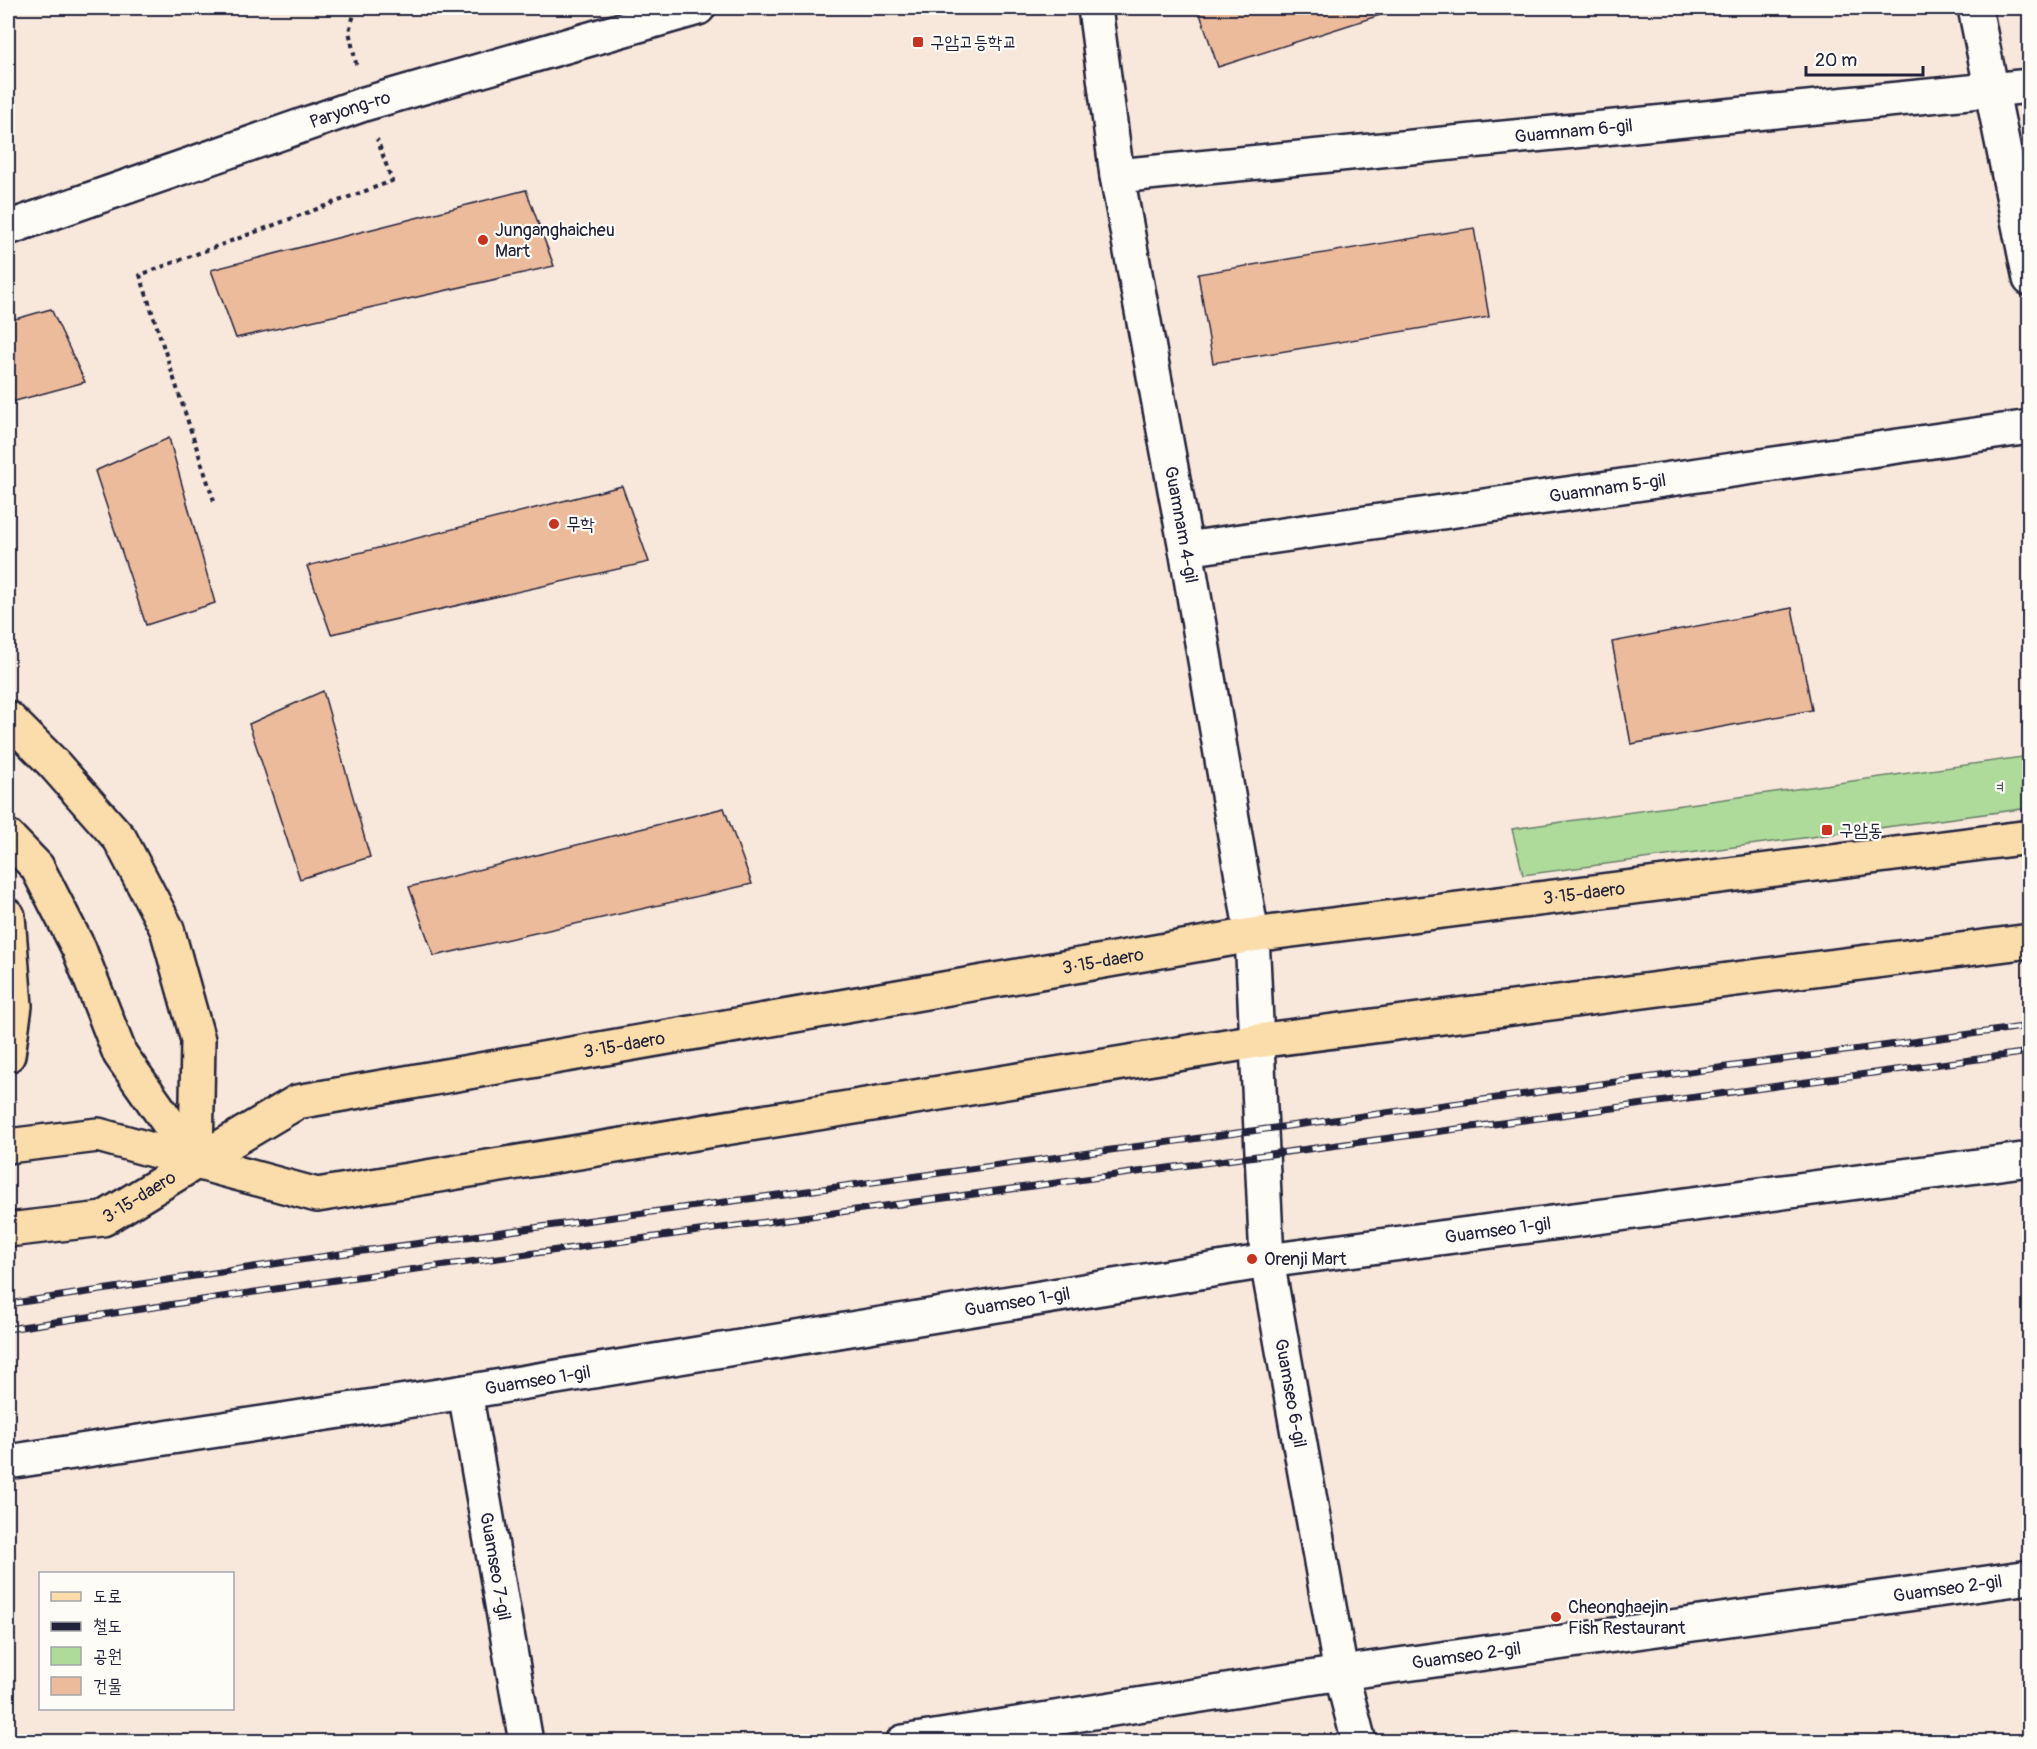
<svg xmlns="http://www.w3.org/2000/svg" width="2037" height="1749" viewBox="0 0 2037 1749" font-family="Pangolin,'Poor Story',sans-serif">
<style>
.green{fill:#aedb9a;stroke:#687e6a;stroke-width:1.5}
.building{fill:#ecbb9c;stroke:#22223b;stroke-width:1.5}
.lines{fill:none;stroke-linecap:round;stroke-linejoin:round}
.minor-casing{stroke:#22223b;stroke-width:38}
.secondary-casing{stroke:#22223b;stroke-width:38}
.primary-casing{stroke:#22223b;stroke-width:38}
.motorway-casing{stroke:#22223b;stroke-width:38}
.path{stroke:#22223b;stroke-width:4;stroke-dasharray:4.5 4.5;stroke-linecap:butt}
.minor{stroke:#fdfcf7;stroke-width:33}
.secondary{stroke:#fdfcf7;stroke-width:33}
.primary{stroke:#fbddab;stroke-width:33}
.motorway{stroke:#fbddab;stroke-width:33}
.rail-casing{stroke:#22223b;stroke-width:7}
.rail{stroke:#fdfcf7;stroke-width:4.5;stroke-dasharray:14;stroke-linecap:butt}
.poi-dot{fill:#c8321e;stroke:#fdfcf7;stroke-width:2}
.labels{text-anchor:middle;stroke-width:4.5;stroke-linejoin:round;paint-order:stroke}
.poi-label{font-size:18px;fill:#22223b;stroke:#fdfcf7;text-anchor:start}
.street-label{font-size:18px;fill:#22223b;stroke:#fdfcf7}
.park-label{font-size:18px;fill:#4c5a58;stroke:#fdfcf7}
</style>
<rect width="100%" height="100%" fill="#f8e8dc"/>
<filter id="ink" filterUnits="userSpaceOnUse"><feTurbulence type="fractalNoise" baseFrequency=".0167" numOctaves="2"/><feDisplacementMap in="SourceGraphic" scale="12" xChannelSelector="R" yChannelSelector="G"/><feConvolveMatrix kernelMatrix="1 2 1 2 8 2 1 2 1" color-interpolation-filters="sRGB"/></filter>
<g filter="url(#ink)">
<path class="green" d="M2029 756V808L1523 875 1512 829Z"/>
<g class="building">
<path d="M1198 8H1402L1218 67Z"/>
<path d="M526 190 554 266 236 338 211 270Z"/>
<path d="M1474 228 1489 317 1213 363 1198 274Z"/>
<path d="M51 309 85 382 8 403V321Z"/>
<path d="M169 438 215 603 146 625 95 471Z"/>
<path d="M622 486 649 562 331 634 307 566Z"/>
<path d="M1792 608 1812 710 1631 744 1612 642Z"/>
<path d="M323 691 370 857 300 879 249 724Z"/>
<path d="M724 808 752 884 434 956 409 887Z"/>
</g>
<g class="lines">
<g class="minor-casing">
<g id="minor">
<path id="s1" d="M1095 8 1117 176 1186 549 1252 935 1267 1261 1341 1673 1359 1742"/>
<path d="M1975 8 2030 279"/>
<path id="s2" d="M1117 176 2030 86"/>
<path id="s3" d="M1186 549 2030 427"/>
<path id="s4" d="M465 1392 526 1742"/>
<path id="s5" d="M8 1462 465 1392 1267 1261 2030 1159"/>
<path id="s6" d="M903 1742 1341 1673 2030 1577"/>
</g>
</g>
<g class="secondary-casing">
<g id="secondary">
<path id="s7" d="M8 228 364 104 698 8"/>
</g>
</g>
<g class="primary-casing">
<g id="primary">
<path id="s8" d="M8 1146 98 1135 196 1162 297 1102 1252 935 2030 837"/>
<path id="s9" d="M8 1230 103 1219 196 1162 317 1195 1257 1041 2030 941"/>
</g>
</g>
<g class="motorway-casing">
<g id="motorway">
<path d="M8 718 53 763 120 839 167 929 198 1040 196 1162"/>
<path d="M8 837 37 867 79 949 120 1054 196 1162"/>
<path d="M8 916 15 1006 8 1055"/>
</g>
</g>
<g class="path">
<path d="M356 8 349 31 357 68"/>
<path d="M214 501 140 275 392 181 377 139"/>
</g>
<use href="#minor" class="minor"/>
<use href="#secondary" class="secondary"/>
<use href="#primary" class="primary"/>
<use href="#motorway" class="motorway"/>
<g class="rail-casing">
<g id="rail">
<path d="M8 1304 340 1254 2030 1026"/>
<path d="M8 1329 342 1279 2030 1052"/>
</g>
</g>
<use href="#rail" class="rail"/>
</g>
</g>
<g class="poi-dot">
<rect x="912" y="36" width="12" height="12" rx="3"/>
<circle cx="483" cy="240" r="6"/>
<circle cx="554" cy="524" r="6"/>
<rect x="1821" y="824" width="12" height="12" rx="3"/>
<circle cx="1252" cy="1259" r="6"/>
<circle cx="1556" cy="1617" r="6"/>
</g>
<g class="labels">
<g class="poi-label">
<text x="930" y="48">구암고등학교</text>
<text x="495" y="236">Junganghaicheu<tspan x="495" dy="21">Mart</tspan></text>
<text x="566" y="530">무학</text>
<text x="1839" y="836">구암동</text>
<text x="1264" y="1265">Orenji Mart</text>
<text x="1568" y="1613">Cheonghaejin<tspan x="1568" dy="21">Fish Restaurant</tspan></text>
</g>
<g class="street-label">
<text dy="6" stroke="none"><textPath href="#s7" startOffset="362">Paryong-ro</textPath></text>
<text dy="6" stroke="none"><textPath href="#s2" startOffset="459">Guamnam 6-gil</textPath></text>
<text dy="6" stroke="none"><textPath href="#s3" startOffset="426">Guamnam 5-gil</textPath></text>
<text dy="6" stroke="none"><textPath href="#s1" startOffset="524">Guamnam 4-gil</textPath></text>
<text dy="6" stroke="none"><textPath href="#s8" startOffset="1614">3·15-daero</textPath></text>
<text dy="6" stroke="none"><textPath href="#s8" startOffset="1128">3·15-daero</textPath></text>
<text dy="6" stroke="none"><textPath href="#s8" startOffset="642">3·15-daero</textPath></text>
<text dy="6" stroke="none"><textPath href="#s9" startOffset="138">3·15-daero</textPath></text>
<text dy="6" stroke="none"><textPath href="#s5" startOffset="1508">Guamseo 1-gil</textPath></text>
<text dy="6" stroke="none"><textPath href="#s5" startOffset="1022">Guamseo 1-gil</textPath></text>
<text dy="6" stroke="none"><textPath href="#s5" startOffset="536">Guamseo 1-gil</textPath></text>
<text dy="6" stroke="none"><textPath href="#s1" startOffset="1401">Guamseo 6-gil</textPath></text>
<text dy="6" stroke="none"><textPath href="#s4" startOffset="177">Guamseo 7-gil</textPath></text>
<text dy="6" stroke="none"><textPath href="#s6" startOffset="1056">Guamseo 2-gil</textPath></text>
<text dy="6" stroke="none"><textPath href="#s6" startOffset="570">Guamseo 2-gil</textPath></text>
</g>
<g class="park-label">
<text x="2000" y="792">ㅕ</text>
</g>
</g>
<rect width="2037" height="1749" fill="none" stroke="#fdfcf7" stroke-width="30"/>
<rect x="15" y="15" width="2007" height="1719" fill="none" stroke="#22223b" stroke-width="2" filter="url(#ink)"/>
<rect x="39" y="1572" width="195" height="138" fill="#fdfcf7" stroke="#a5a5ac" stroke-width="1.5"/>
<rect x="51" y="1592" width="30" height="9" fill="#fbddab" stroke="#a5a5ac" stroke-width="1.5"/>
<text x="93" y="1602" font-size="18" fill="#22223b">도로</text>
<rect x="51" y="1622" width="30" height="9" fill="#22223b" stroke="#a5a5ac" stroke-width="1.5"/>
<text x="93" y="1632" font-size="18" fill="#22223b">철도</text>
<rect x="51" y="1647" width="30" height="18" fill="#aedb9a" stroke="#a5a5ac" stroke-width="1.5"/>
<text x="93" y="1662" font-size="18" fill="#22223b">공원</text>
<rect x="51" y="1677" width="30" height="18" fill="#ecbb9c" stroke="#a5a5ac" stroke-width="1.5"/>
<text x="93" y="1692" font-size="18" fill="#22223b">건물</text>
<path d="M1806 66v9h117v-9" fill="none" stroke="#22223b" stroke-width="3"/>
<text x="1815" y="66" font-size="18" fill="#22223b" stroke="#fdfcf7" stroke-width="4.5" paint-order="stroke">20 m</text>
</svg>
